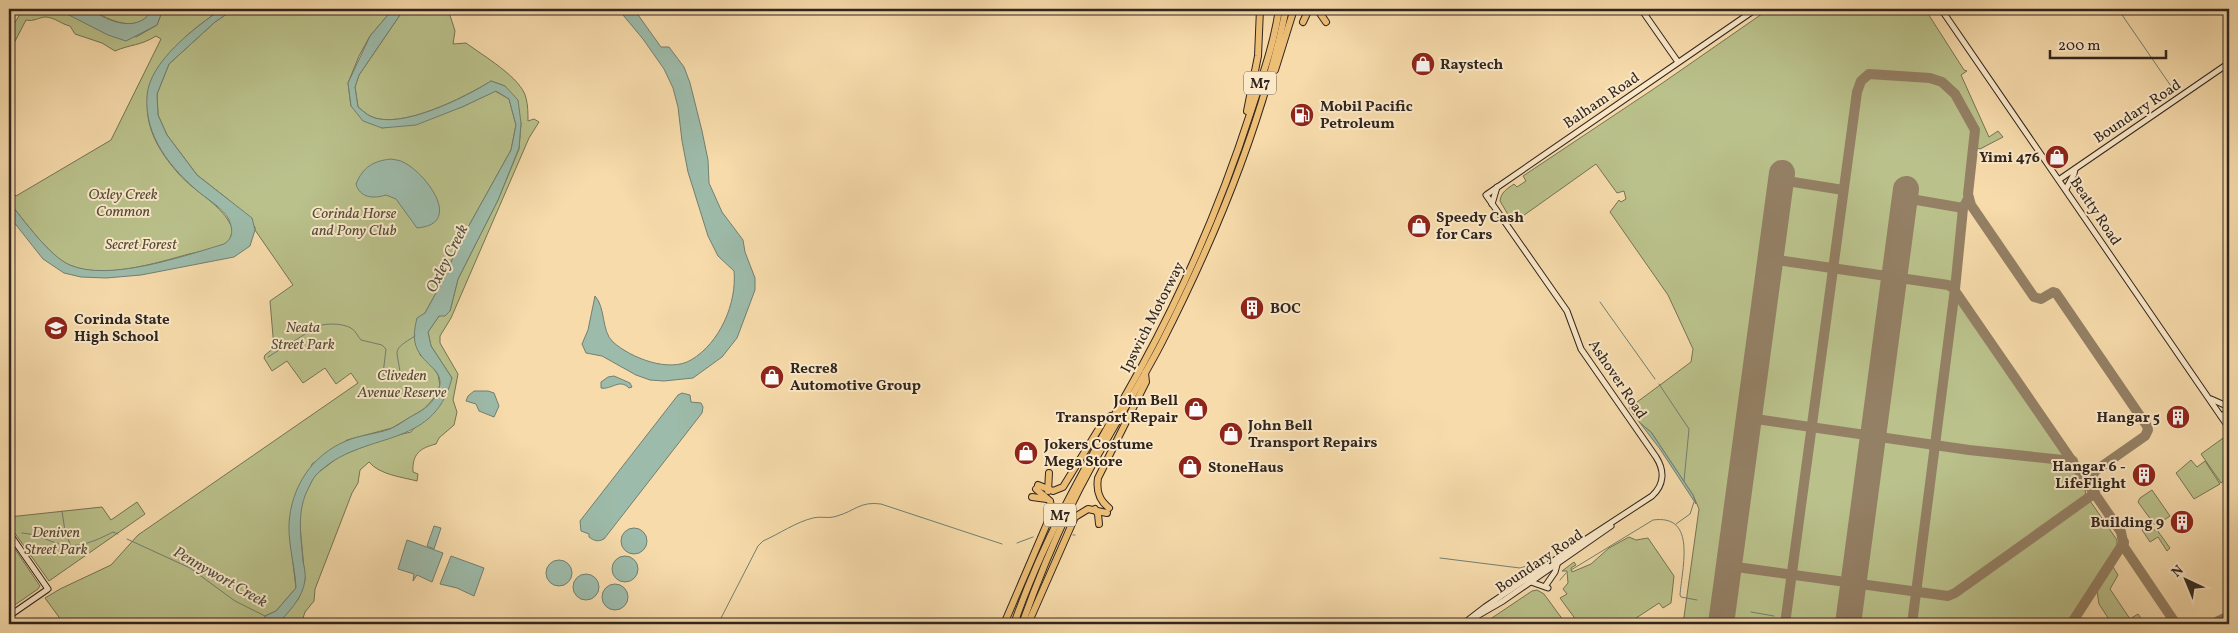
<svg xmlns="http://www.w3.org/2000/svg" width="2238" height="633" viewBox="0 0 2238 633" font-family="Vollkorn,serif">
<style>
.green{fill:#bac18b;stroke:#757355}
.water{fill:#9dbbaa;stroke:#717f72}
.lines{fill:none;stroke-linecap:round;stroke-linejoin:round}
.stream{stroke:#717f72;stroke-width:1}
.taxiway{stroke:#948065;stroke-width:10}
.runway{stroke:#948065;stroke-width:26}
.secondary-casing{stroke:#30251f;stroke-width:7}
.highway-casing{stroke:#30251f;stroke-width:8}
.secondary{stroke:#fae8c8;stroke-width:5}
.highway{stroke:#ecbe76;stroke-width:6}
.labels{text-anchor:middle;stroke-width:4;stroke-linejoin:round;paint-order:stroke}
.shield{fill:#fae8c8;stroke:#6d6052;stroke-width:1}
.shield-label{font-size:14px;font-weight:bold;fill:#30251f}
.poi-label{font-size:15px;font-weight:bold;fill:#30251f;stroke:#fae8c8;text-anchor:start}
.street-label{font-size:15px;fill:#30251f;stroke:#fae8c8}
.park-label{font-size:15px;font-style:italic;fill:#524c3a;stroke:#fae8c8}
.water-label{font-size:16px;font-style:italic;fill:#515249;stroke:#fae8c8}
</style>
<rect width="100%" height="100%" fill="#f7dbab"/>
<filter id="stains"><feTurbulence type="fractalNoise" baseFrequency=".004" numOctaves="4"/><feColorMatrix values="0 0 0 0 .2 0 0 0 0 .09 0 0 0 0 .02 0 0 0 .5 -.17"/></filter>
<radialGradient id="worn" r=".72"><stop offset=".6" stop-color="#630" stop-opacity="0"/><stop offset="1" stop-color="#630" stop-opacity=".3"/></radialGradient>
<g class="green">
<path d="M21 9H66L136 37 157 25 163 9H194L196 13 200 9H222C157 52 116 104 178 173 196 194 223 204 233 230L229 241C218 249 202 251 189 254 156 263 103 280 69 265 49 256 23 219 9 202V189L16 196 111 140 161 39 156 36C140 46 131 44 115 51L102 43 75 34 70 26C61 24 56 18 46 17 39 17 34 22 26 20L9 53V32L22 11 14 13Z"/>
<path d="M91 9H152C140 35 109 21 91 9Z"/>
<path d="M234 9H393L370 36 359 56 348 83 351 106 382 128 462 107 495 91 509 99 516 125 511 150 462 238 442 282 425 313 420 355 431 364 438 375 440 385 435 397 424 409 392 428 347 440 312 464 290 538 296 588 276 611 265 616 267 624H64L45 598 60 589 111 565 138 535 358 383 351 373 336 384 325 368 303 383 287 361 272 371 264 358 265 355 274 348 270 301 293 285 255 230V227L229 200 197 175 167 135 158 115 157 94 169 64 215 22Z"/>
<path d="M404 9H448L455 31 453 44 466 43C482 55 522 78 526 98 528 105 528 114 528 121L534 119 539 122 529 138 451 318 440 336V343L458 374 453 400 457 412 454 425 439 438 436 444C420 448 412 454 413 472L418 474 417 481C402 477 380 475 369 462L360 470 358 483 352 493 315 589 314 601 305 612 301 624H289V623L278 624 299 598 305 580 299 516 303 497 315 475 340 456 385 438 411 432 452 378 431 346 428 332 439 316 450 311 458 279 498 200 519 149 521 123 505 86 491 81C465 97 399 131 370 116 366 114 362 110 358 107L355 87 359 75Z"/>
<path d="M1769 9H1925L1964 70 1967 71 1961 75 1989 137 1998 131 2003 137 1980 149 1976 147V137L1972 139 1952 289 2084 484 2086 495 2117 540V546L2067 624H1683L1699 509 1693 495 1651 432 1640 423 1629 408 1691 362 1693 349 1668 295 1610 212 1619 200 1621 202 1626 199 1624 191 1617 193 1596 164 1513 223 1500 201C1501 192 1507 189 1514 184L1517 187 1526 181 1523 176 1661 84Z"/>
<path d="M2226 436 2229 440V477L2221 483 2201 454Z"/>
<path d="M2191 460 2197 467 2205 461 2220 484 2194 499 2176 473Z"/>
<path d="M2152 490 2170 516 2157 525 2154 524 2138 502 2140 498Z"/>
<path d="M137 502 145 514 49 581 9 525V517L102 507 111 520Z"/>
<path d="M2142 530H2157L2170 548 2167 551 2158 537 2150 542Z"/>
<path d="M1629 537 1636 540 1648 538 1674 576 1671 603 1663 608 1659 603 1627 624H1579L1560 598 1567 594 1563 589 1568 583 1567 571H1562L1574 562 1576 565 1571 568 1572 572 1591 564 1609 548Z"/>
<path d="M9 540 40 586 38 589 9 609Z"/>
<path d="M2113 567 2118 575 2110 589 2130 619 2138 614 2145 624H2112L2099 604 2097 591Z"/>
<path d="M1537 590 1544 594 1566 624H1483L1532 591Z"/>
</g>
<g class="water">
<path d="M66 9C74 9 83 7 90 9 94 10 97 13 100 15 117 25 142 30 152 9H163L157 25 126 41 108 35 67 14Z"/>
<path d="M222 9H234L215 22 169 64 157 94 158 115 167 135 197 175 252 218 255 230 250 246 234 257 141 275 106 278 81 277 64 273 43 259 9 216V202C23 219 50 257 70 265 109 282 184 256 224 244 234 238 233 228 228 218 222 208 209 200 200 193 171 169 144 136 147 96 149 62 195 27 222 9Z"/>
<path d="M393 9H404L359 75 355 87 358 107C362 110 366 114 370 116 399 131 466 97 491 81L505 86 518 100 521 123 519 148 498 200 458 279 450 311 445 316H439L428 332 431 346 452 378C433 452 362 429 317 474 313 478 311 483 309 487 296 511 301 535 303 561 304 567 306 574 305 580 303 598 289 611 278 624H267L265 616 276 611 296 588C295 567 288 543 289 524 291 487 312 455 346 441 360 435 376 434 390 429 397 426 404 421 410 417 420 412 430 406 436 396 448 373 430 369 420 354 412 343 414 330 417 318L425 313 442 282 462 238 511 150 516 125 509 99 496 91 462 107 416 125 382 128 363 121 351 106 348 83 370 36Z"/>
<path d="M618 9H629L636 12 661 47H669L684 67 690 83 702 131 708 160 709 183 722 212 743 240 745 252 755 278V290L737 338 722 357 693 378 664 381 650 380 636 375 602 356 586 353 582 344 588 330 595 296C606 308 601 331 613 342 631 358 669 373 691 360 720 343 737 303 734 271L718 256 708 236 688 172 682 141 678 107 673 88 664 69 643 39Z"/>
<path d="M391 159C395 160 400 160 403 162 425 172 465 224 417 228L396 199 386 195C373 199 360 198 356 184 363 167 373 161 391 159Z"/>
<path d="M614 376 630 383 632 387 629 388C619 378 612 390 601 388V382L608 377Z"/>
<path d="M474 391H488L494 393 499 406 494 417 479 411 476 404 466 401 468 396Z"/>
<path d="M682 393 690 395 691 402 701 403 703 407 702 413 604 539C598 542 594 541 589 537V534L581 531 580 521 678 395Z"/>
<path d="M1640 423 1651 432 1693 495 1696 504 1660 449Z"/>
<path d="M434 526 441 528 434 549 427 546Z"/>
<circle cx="634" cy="541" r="13"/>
<path d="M407 540 443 553 432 582 417 575 413 581 414 574 398 569Z"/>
<path d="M451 556 484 568 474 596 457 588 440 584Z"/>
<circle cx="625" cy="569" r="13"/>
<circle cx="559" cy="573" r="13"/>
<circle cx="586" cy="587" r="13"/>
<circle cx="615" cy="597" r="13"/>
</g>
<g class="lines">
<g class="stream">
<path d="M2118 9 2175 92"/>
<path d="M1600 302 1655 379"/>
<path d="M313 329C320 322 343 323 351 328 356 331 358 337 361 340L382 345 386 349 383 374 389 379 395 378 400 372C397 348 391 351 415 336"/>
<path d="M268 357 310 331"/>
<path d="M1659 384 1689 429 1684 481"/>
<path d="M62 511 65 531 70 544"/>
<path d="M1676 524 1690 514 1694 502"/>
<path d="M22 533C36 534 44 539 56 543 77 550 95 541 113 532L118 534"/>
<path d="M1073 535H1075"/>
<path d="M127 539 190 568 235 601 265 616"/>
<path d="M1017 543 1033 537"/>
<path d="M1440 558 1520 568 1530 565"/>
<path d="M1571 570 1653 520C1697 514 1682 567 1680 595L1681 597 1697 600"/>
<path d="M1560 580 1566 573"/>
<path d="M1751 612 1774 616"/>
<path d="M1798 621 1818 624"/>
<path d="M718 624 758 546 763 541C779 534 796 522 813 518 821 516 829 519 837 516 855 511 860 501 881 504L1002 544"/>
</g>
<g class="taxiway">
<path d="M1781 180 1843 190"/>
<path d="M1905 198 1963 208"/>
<path d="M1770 259 1948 285 1953 288 2121 532 2124 547 2176 624"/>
<path d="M1749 418 1969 450 2073 461"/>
<path d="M1729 566 1948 596 1955 593 2095 493"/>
<path d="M1785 624 1857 92 1861 81 1869 74 1930 78 1942 82 1955 94 1975 130 1968 194 1971 205 2034 297 2041 299 2053 292 2056 293 2147 426 2148 430 2145 436 2095 471 2091 480 2093 491"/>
<path d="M1912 624 1955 289 1962 219 1963 208 1968 199"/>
<path d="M2071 624 2124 542"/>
<path d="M2212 624 2229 616"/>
</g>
<g class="runway">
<path d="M1721 624 1782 173"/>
<path d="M1848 624 1906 189"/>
</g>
<g class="secondary-casing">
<g id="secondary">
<path d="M1641 9 1678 62"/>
<path d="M1941 9 2229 428"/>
<path d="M2060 179 2229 63"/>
<path d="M2066 189 2074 174 2075 169"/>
<path d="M1492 204 1497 187"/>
<path d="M2211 399 2229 407"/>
<path d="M2221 416 2229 411"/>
<path d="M9 533 48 589 9 616"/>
<path d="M1531 582 1548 588"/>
<path d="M1546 585 1555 572 1557 565"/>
<path d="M1477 616 1503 601 1611 526"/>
<path d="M1463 624 1485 607 1574 547 1652 496C1664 485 1665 471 1656 457L1581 349 1567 311 1486 195 1756 9"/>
</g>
</g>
<g class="highway-casing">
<g id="highway">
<path d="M1317 9 1326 22"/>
<path d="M1303 22 1309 9"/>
<path d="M1275 70 1294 9"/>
<path d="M1247 111 1258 56 1260 9"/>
<path d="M1038 485 1053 491 1063 487 1103 422 1111 416"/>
<path d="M1048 491 1049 473"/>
<path d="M1032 497 1047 499"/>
<path d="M1109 508C1099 500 1096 491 1098 478L1146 382 1145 373"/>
<path d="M1095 509 1098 514 1099 524"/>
<path d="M1004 624 1052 512 1050 501 1036 489"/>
<path d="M1014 624C1046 531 1096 449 1143 364 1187 283 1223 198 1251 111 1262 77 1274 44 1279 9"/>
<path d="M1022 624C1041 571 1063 518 1090 469 1113 427 1139 386 1161 344 1215 238 1262 125 1286 9"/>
<path d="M1028 624 1075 517 1088 509 1107 513"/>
</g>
</g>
<use href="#secondary" class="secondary"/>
<use href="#highway" class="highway"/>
</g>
<defs>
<g id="shop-disc" transform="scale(1.25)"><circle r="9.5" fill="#8f2418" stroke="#fae8c8"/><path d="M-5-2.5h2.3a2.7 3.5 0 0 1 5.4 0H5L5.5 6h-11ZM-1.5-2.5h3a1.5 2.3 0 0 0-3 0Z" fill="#fff"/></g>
<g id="fuel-disc" transform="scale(1.25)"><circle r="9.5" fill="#8f2418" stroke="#fae8c8"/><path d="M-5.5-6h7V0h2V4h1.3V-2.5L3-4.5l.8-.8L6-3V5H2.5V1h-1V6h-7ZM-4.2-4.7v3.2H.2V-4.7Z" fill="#fff"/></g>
<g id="building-disc" transform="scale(1.25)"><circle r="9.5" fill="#8f2418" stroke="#fae8c8"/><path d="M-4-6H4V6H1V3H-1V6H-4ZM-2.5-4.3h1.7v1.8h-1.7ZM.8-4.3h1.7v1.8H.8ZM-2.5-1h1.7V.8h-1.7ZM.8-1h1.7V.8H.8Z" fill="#fff"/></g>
<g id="school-disc" transform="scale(1.25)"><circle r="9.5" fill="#8f2418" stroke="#fae8c8"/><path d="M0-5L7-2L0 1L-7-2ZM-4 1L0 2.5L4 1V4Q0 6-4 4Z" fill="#fff"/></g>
</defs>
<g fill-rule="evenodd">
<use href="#shop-disc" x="1423" y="64"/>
<use href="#fuel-disc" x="1302" y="115"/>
<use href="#shop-disc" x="2057" y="157"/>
<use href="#shop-disc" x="1419" y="226"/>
<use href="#building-disc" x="1252" y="308"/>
<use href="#school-disc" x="56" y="328"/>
<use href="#shop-disc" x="772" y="377"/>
<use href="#shop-disc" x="1196" y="409"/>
<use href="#building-disc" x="2178" y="417"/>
<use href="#shop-disc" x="1231" y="434"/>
<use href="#shop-disc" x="1026" y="453"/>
<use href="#shop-disc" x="1190" y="467"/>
<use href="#building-disc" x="2144" y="475"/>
<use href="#building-disc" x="2182" y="522"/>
</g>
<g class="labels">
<g class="shield">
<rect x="1244" y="71.5" width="32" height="23" rx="4"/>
<rect x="1044" y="503.5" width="32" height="23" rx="4"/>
</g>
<g class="shield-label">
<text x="1260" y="88">M7</text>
<text x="1060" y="520">M7</text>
</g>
<g class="poi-label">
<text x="1440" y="69">Raystech</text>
<text x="1320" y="111">Mobil Pacific<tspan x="1320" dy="17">Petroleum</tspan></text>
<text x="2040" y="162" text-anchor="end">Yimi 476</text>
<text x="1436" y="222">Speedy Cash<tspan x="1436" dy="17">for Cars</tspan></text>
<text x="1270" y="313">BOC</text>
<text x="74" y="324">Corinda State<tspan x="74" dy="17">High School</tspan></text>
<text x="790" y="373">Recre8<tspan x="790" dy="17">Automotive Group</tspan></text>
<text x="1178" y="405" text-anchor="end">John Bell<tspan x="1178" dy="17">Transport Repair</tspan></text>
<text x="2160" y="422" text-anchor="end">Hangar 5</text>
<text x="1248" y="430">John Bell<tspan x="1248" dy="17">Transport Repairs</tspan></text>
<text x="1044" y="449">Jokers Costume<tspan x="1044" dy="17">Mega Store</tspan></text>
<text x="2126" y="471" text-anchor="end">Hangar 6 -<tspan x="2126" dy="17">LifeFlight</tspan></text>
<text x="1208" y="472">StoneHaus</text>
<text x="2164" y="527" text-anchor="end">Building 9</text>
</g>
<g class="street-label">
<text transform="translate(1601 100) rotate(-34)" y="5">Balham Road</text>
<text transform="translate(2137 111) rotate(-34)" y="5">Boundary Road</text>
<text transform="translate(2096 211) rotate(56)" y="5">Beatty Road</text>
<text transform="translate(1152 317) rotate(-63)" y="5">Ipswich Motorway</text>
<text transform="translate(1618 379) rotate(56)" y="5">Ashover Road</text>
<text transform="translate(1539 561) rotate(-34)" y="5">Boundary Road</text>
</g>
<g class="park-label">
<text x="123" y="199">Oxley Creek<tspan x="123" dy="17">Common</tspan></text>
<text x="354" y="218">Corinda Horse<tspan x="354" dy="17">and Pony Club</tspan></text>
<text x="141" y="249">Secret Forest</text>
<text x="303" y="332">Neata<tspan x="303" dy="17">Street Park</tspan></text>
<text x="402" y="380">Cliveden<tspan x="402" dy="17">Avenue Reserve</tspan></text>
<text x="56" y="537">Deniven<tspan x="56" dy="17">Street Park</tspan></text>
</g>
<g class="water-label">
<text transform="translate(446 258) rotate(-63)" y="6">Oxley Creek</text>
<text transform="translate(221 576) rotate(30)" y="6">Pennywort Creek</text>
</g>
</g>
<rect width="2238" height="633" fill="none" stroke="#f7dbab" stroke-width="30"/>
<rect x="10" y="10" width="2218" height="613" fill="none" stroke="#30251f" stroke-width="2.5"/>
<rect x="15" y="15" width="2208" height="603" fill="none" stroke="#30251f"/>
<g transform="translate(2186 580) rotate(316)" stroke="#fae8c8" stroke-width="4" paint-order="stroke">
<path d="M0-4L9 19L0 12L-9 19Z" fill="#30251f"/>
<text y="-8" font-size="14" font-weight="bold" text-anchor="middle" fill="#30251f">N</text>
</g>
<path d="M2050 50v8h116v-8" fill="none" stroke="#30251f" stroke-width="2.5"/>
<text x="2058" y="50" font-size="15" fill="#30251f" stroke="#fae8c8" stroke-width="4" paint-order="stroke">200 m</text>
<rect width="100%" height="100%" filter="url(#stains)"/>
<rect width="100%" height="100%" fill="url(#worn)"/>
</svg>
